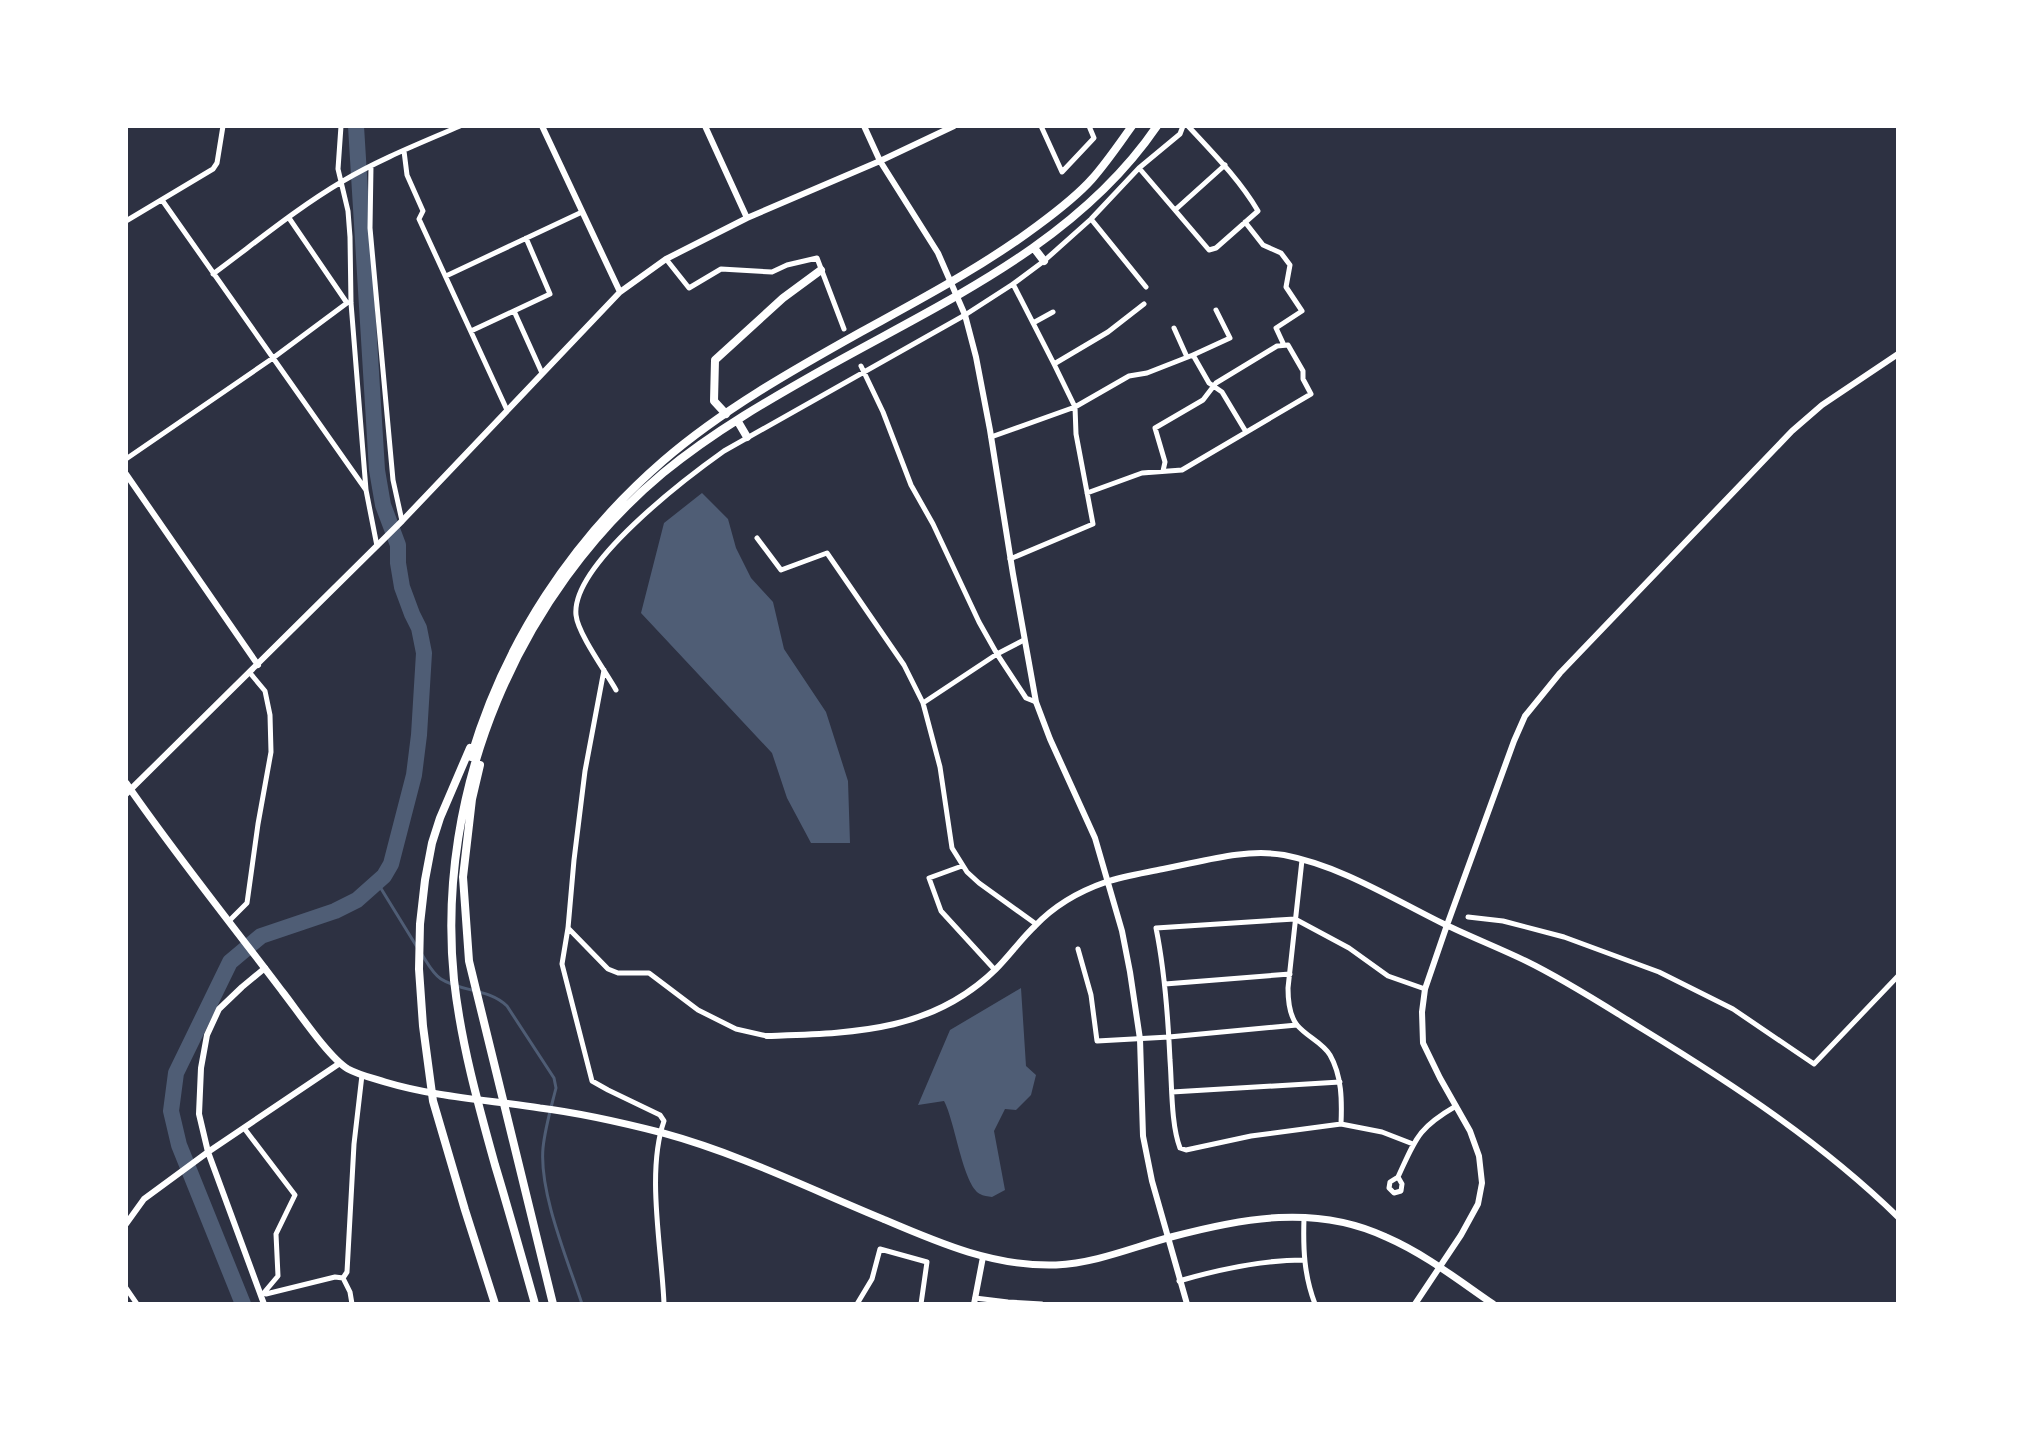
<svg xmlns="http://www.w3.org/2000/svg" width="2024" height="1430" font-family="Barlow,sans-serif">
	<rect width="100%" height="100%" fill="#2d3142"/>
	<path fill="#4f5d75" d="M702,493L728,519L736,548L751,578L773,602L784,649L826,712L848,781L850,843H811L787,798L772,753L641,613L664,523Z
		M1021,988L1026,1066L1036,1075L1031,1095L1016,1110L1005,1109L994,1131L1005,1190L992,1197C988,1196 983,1196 980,1194C963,1185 955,1121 944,1101L918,1105L950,1030Z"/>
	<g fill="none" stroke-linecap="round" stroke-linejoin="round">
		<path stroke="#4f5d75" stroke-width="3" d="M377,882L417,947
			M421,953C427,962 432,973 441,979C461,992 488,988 507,1006L554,1078L556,1088C551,1108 545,1128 543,1148C539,1193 568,1261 582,1304"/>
		<path stroke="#4f5d75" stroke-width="16" d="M243,1304L179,1145L171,1111L176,1073L230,962L261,936L335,911L357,900L384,876L391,864L414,775L419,735L424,653L419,628L412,614L402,587L398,563V545L383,505L377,470L356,126"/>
		<path stroke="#fff" stroke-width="5" d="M341,126L338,169L348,211L350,237L351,303L366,490L377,546
			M1041,126L1062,172L1094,138L1089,126
			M404,151L407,175L423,211L419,219L507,410
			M371,166L370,228L393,480L402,521
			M1139,168L1209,250L1216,248L1258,211C1239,179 1213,153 1188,126
			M162,200L366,490
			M1175,210L1225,165
			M1091,219L1146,287
			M126,221L213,169L217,163L223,126
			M1245,222L1263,245L1281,253L1290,265L1286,287L1302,311L1276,328L1283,343L1282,345
			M666,259L689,288L721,269L772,272L787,265L817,258L844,329
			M213,274C255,243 297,208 343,181C380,159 421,143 460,126
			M446,276L582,212
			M514,311L542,373
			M1033,323L1053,312
			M1174,328L1187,357
			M471,331L550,294L526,238
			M1193,355L1209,383L1222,392L1246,432
			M1054,364L1108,332L1144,304
			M861,366L883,412L911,485L933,524L979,622L997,654L1026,698L1036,702
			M991,437L1075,407L1129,376L1147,373L1193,355L1230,338L1216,310
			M126,459L273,358L347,303L289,218
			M1087,493L1142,473L1182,470L1311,394L1303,379V371L1288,345L1277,346L1216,383L1203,400L1155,428L1165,462L1163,471
			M757,538L781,570L827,553L904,665L923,703L940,767L952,848L967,872L979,883L1036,924
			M1010,559L1093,524L1076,434L1075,407L1054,364L1013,284
			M604,670L585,771L574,860L568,928L562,964L592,1081L608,1090L660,1115L664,1121C646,1172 662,1250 664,1304
			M616,690C606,672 578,634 576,615C571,565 686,478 724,451L965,315L1013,284L1044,261L1091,219L1139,168L1180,134L1183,126
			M923,703L997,654L1024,640
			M1302,860L1288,988C1288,1000 1289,1015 1297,1025C1307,1037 1322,1042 1330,1055C1342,1076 1342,1101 1341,1124
			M962,866L929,878L941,911L995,970
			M1468,917L1503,921L1564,937L1659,972L1733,1009L1814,1064L1898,976
			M229,921L247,903L258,824L271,752L270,715L265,691L250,673
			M568,928L608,969L618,973H649L698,1010L736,1029L767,1036
			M1078,949L1091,995L1097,1041L1169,1037L1297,1025
			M1165,984L1290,974
			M1172,1092L1340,1082
			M244,1128L295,1195L276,1234L278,1276L262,1295
			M1413,1144L1382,1132L1341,1124L1251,1136L1186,1150L1180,1148C1171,1125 1172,1085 1170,1060C1168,1016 1165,972 1156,928L1295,919L1349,948L1388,976L1425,989
			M1398,1177L1390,1182L1389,1188L1394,1193L1401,1191L1402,1184L1398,1177C1416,1138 1418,1128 1456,1106
			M1304,1218C1303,1249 1304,1275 1315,1304
			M343,1278L347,1272L354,1144L362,1075
			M343,1278L350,1292L352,1304
			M1179,1281C1220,1269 1261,1260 1303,1260
			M126,1288L137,1304
			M266,1294L335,1277L343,1278
			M975,1298L1008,1302L1042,1304
			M857,1304L872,1279L880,1249L927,1262L921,1304"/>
		<path stroke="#fff" stroke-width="6" d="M542,126L620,292
			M705,126L747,218
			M864,126L880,161L938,253L965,315L976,357L990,430L1013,574L1036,702L1050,739L1095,838L1122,931L1130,972L1140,1039L1143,1136L1152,1181L1187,1304
			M126,474L258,665
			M126,794L402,521L620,292L666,259L747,218L880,161L954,126
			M767,1036C851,1033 931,1033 996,969C1010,955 1021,939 1035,926C1054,906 1080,891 1106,882C1124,876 1144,873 1163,869C1201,862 1244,848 1284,855C1341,866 1393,899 1444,924C1471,937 1499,948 1526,961C1567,981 1605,1006 1644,1030C1734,1085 1822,1143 1898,1217
			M126,1224L144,1199L208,1152L340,1063
			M264,1304L208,1152L199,1114L201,1068L207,1035L219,1009L242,987L265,968
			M974,1304L983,1257
			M1415,1304L1461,1235L1478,1204L1482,1183L1479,1156L1470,1131L1440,1078L1423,1043L1422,1012L1425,989L1447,925L1514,741L1525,716L1560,673L1792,431L1822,405L1898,354"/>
		<path stroke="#fff" stroke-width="7" d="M126,783C175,854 230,922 282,991C297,1010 329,1058 348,1069C359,1075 372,1078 385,1082C435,1097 488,1100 540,1108C580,1113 624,1123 663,1133C740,1154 810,1189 883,1219C939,1243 994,1267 1056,1265C1097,1263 1133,1247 1171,1237C1242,1218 1316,1204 1386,1237C1425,1254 1458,1280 1493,1304"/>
		<path stroke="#fff" stroke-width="8" d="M1034,248L1044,261
			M726,414L714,401L715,360L783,298L821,270
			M737,420L747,437
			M470,748L440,818L432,843L425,880L420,924L419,969L423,1026L433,1101L465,1210L495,1304
			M471,757C505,642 572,540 663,461C722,410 793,370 861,332C921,299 982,267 1037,226C1056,212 1076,197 1092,179C1107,162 1119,144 1132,126
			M480,765L472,799L463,877L469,961L553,1304
			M535,1304C522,1258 509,1211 495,1165C478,1104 461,1043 454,980C435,791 518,594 663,473C714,431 772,398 829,366C947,300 1078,242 1157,126"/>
	</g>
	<rect width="2024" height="1430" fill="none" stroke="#ffffff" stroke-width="256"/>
</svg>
